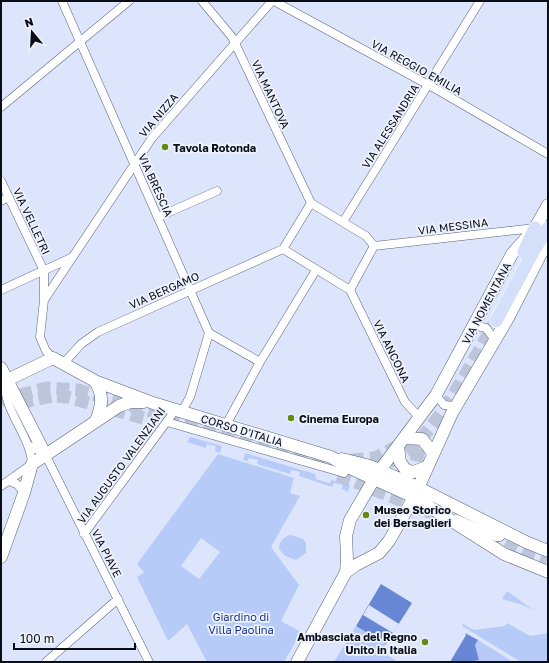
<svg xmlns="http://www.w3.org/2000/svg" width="549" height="663" font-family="'Golos Text',sans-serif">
	<rect width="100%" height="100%" fill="#dce5fb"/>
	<path fill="#b7cbf9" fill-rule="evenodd" d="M191,437L222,446L220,453L215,451L216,446L207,444L206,448L187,442L189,438Z
		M245,453L315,474L316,479L329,483L332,480L350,485L348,492L342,489L343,485L334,483L332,487L299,476L300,472L291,470L290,474L257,464L258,460L249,458L248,461L243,460Z
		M218,454L294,478L290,493L300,496L271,547L299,585L281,621L301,632L284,662H207L187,624L168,641L137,577L144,572L137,564ZM201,538L220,552L199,579L181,566Z
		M291,535L303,539L306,543V553L296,560L285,556L279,549C279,541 284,536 291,535Z
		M507,591L533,610L520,604L502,599Z
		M507,623L530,636L548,633V662H521L462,626L463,624L474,630L505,626Z
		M356,626L386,644L384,648L386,654L398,662H334Z
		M478,640L513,662H470L479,660L475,645Z"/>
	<path fill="#6786d4" d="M381,584L412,603L386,644L356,626Z
		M465,633L478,640L475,645L479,660L470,662H450L466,635Z"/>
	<path fill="#dce5fb" d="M369,605L399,624L393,633L363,615Z"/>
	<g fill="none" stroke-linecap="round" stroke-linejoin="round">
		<path stroke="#bcc5d9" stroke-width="13" stroke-dasharray="13 6" stroke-linecap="butt" d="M1,400L47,388L78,390L323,461L350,472
			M20,403L52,396L67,397L151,420
			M351,460L375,458L400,445
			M390,462C436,440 470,364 496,321
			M338,475L435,514
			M419,480L416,462L421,439
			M490,531L524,549L548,558"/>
		<defs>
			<path id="street" d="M62,1L209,333
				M202,1L232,37L311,203
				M274,1L436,89L548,154
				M1,107L129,1
				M1,181L44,271V300L40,337L46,351L53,358
				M1,201L9,197
				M311,203L283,249L350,290L405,402L420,418
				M311,203L366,236L374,246L350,290
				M158,217L217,191
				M343,222L480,1
				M374,246L535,228
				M1,290L71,258
				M44,300L152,138L272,1
				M473,325L486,328L495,340
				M209,333L260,362
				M63,364L81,344L98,332L283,249
				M436,395L444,405L455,406
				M182,411L190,397L209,333
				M167,422L344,473
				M226,425L260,362L316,270
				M28,445L45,454L149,662
				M8,481L17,484L24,493
				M1,486L32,464C31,435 0,407 6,380
				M457,519L496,537H500L506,532
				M84,534L176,409
				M46,662L118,599"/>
			<path id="secondary" d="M1,368L45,454
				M95,381C104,396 102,405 96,421
				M1,383L53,358L95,381L153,403L331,457L350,468L414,497L504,554L548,572
				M405,438L422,439L433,453
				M398,447L400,462L406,470L413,472L427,467
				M342,459L370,466L409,483L526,542L548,551
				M1,557L24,493L32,464L119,406L130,402H144
				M346,572L347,559L346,536L350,520L377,474L436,395L512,254L535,228L548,205
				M297,662L346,572L356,565L379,553L389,541L414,497L452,413L508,318L548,240"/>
			<path id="primary" d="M524,252L535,228
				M496,321L534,250L548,228"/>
		</defs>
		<use href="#street" stroke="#58637a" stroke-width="9"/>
		<use href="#secondary" stroke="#58637a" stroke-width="13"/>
		<use href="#primary" stroke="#fff" stroke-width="14"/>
		<use href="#street" stroke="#fff" stroke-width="8"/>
		<use href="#secondary" stroke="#fff" stroke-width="12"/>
		<use href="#primary" stroke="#d4e0fa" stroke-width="13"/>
	</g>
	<g fill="#638912" stroke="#eef3fe" stroke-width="1.5">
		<circle cx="165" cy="147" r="4"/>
		<circle cx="291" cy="418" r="4"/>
		<circle cx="366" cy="515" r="4"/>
		<circle cx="425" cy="642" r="4"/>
	</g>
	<g text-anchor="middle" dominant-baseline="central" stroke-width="3.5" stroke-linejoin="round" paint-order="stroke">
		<g font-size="11" fill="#090d16" stroke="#eef3fe">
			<text transform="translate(417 67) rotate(29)">VIA REGGIO EMILIA</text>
			<text transform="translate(271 94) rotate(65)">VIA MANTOVA</text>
			<text transform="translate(158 115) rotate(-50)">VIA NIZZA</text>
			<text transform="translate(390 126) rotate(-58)">VIA ALESSANDRIA</text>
			<text transform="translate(156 185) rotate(66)">VIA BRESCIA</text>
			<text transform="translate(32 221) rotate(65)">VIA VELLETRI</text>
			<text transform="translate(453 226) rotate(-7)">VIA MESSINA</text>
			<text transform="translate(164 290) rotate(-24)">VIA BERGAMO</text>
			<text transform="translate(486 303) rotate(-62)">VIA NOMENTANA</text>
			<text transform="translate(392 351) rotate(64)">VIA ANCONA</text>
			<text transform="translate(242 430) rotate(17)">CORSO D'ITALIA</text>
			<text transform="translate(121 465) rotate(-54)">VIA AUGUSTO VALENZIANI</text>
			<text transform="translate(107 553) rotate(63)">VIA PIAVE</text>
		</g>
		<g font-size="11" font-weight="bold" fill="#090d16" stroke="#eef3fe" text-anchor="start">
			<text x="173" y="147">Tavola Rotonda</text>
			<text x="299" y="418">Cinema Europa</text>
			<text x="374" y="509">Museo Storico<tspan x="374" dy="13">dei Bersaglieri</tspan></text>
			<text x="417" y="636" text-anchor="end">Ambasciata del Regno<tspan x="417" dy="13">Unito in Italia</tspan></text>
		</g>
		<g font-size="11" fill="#1a338e" stroke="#eef3fe">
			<text x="241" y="616">Giardino di<tspan x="241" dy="13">Villa Paolina</tspan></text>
		</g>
	</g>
	<rect width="549" height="663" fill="none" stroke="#090d16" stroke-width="4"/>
	<g transform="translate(32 32) rotate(342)" stroke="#eef3fe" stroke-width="3" paint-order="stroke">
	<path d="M0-3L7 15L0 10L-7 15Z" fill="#090d16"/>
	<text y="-6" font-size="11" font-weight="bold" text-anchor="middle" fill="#090d16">N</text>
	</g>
	<path d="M14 643v6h121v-6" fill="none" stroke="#090d16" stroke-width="2"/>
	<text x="20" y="643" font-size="12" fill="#090d16" stroke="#eef3fe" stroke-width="3" paint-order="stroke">100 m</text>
</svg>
